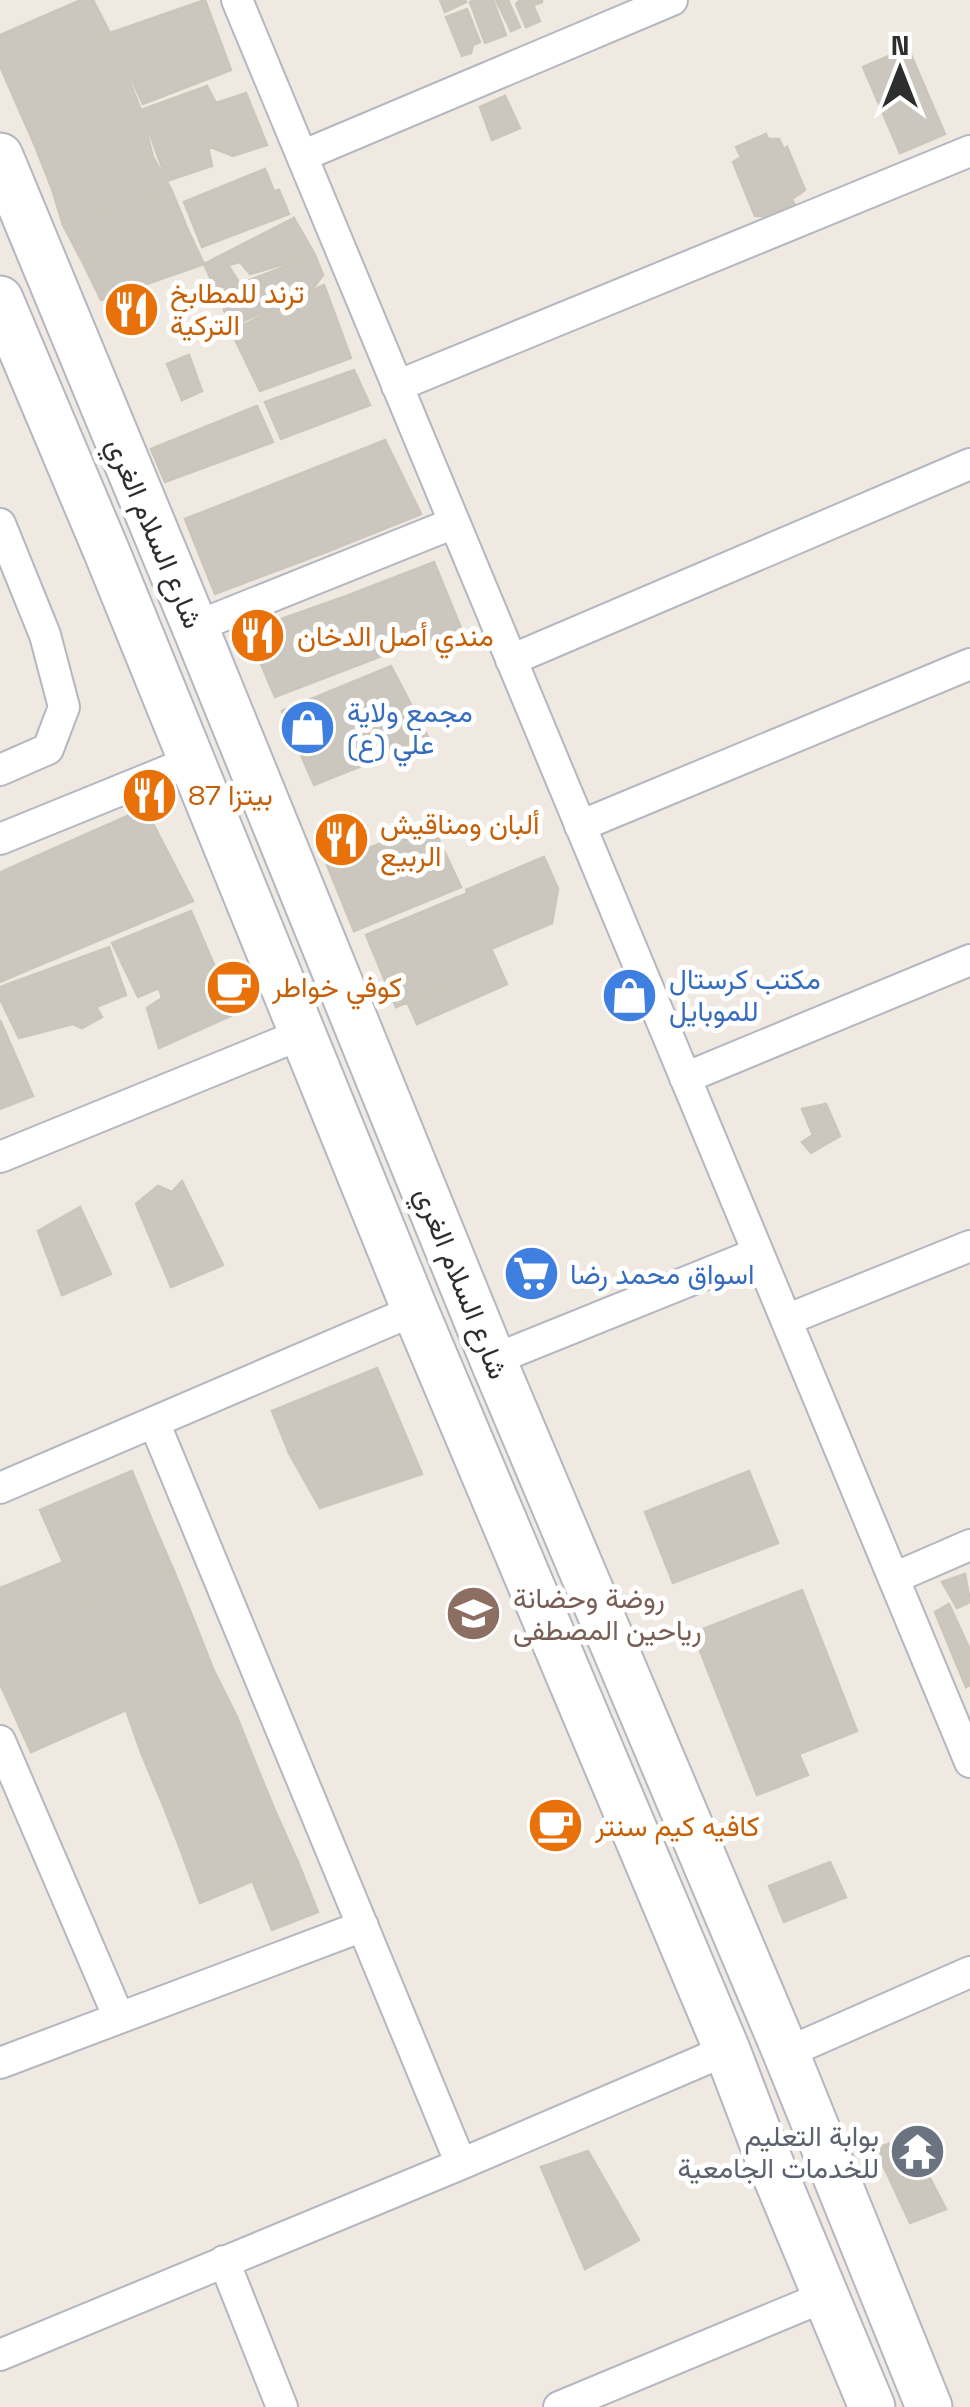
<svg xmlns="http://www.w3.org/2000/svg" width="970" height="2407" font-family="'Space Grotesk',Vazirmatn,sans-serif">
	<rect width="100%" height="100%" fill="#efe9e1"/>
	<path fill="#cbc7bf" stroke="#cbc5ba" stroke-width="2.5" d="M81,0H93L110,33L3,73L0,66V35Z
		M205,0L231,70L143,104L110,33Z
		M440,0H465L466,2L445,12Z
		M476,0H493L506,35L485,43L470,2Z
		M496,0H508L520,27L511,31Z
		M520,0H542V2L533,5L540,21L526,27L516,4Z
		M467,9L480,42L473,45L471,53L462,56L446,17Z
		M110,33L141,110L35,146L3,73Z
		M908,48L945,134L900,153L863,67Z
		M207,86L216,103L246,93L267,145L233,156L208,146L212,166L167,181L141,110Z
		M505,96L520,128L492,140L480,107Z
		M141,110L153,157L52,189L35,146Z
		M766,134L768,139H779L784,149L787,147L805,190L792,199L797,210L767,220L763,216H755L733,162L741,157L736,147Z
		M153,157L171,189L63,225L52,189Z
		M265,169L274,191L279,190L289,214L202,247L184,202Z
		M171,189L188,230L83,263L63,225Z
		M294,218L315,255L250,274L240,262L228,265L240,284L215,288L204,264Z
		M188,230L204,264L101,300L83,263Z
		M315,255L323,275L311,291L230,327L218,292Z
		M324,285L351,358L260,391L231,331Z
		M189,355L202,391L182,400L167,364Z
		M354,370L370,405L281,439L265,402Z
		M257,406L273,442L165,482L151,449Z
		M385,440L421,514L321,554L292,477Z
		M292,477L321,554L215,594L185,519Z
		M434,562L461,628L379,657L349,595Z
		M349,595L379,657L275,697L247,631Z
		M391,666L429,739L314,785L282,711Z
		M145,808L193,901L49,961L10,868Z
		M431,823L461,887L354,931L327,865Z
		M544,857L558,889L552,923L491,949L466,890Z
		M10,868L49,961L0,982V873Z
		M465,894L480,924L453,935L471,976L396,1007L366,935Z
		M191,911L235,1014L159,1048L147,1008L162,998L159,988L138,997L112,943Z
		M480,924L507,984L417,1024L408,1004L471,976L453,935Z
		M109,947L126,995L96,1007L102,1017L82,1028L73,1024L19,1038L0,999V987Z
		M0,1020L33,1096L0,1109Z
		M826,1104L840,1136L811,1153L802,1142L813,1135L802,1109Z
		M182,1181L223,1265L171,1287L136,1204L158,1186L172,1192Z
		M80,1207L111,1274L62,1295L38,1231Z
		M377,1368L395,1410L289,1453L272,1411Z
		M395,1410L422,1474L320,1508L289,1453Z
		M132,1471L154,1525L63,1562L40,1510Z
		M749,1471L778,1543L673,1583L645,1512Z
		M154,1525L174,1571L83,1608L63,1562Z
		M63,1562L83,1608L0,1644V1588Z
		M174,1571L193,1618L102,1657L83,1608Z
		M965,1574L970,1602L957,1608L942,1582Z
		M802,1590L857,1731L799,1754L808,1775L757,1795L693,1633Z
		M949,1604L970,1650V1685L966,1687L935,1612Z
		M83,1608L102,1657L7,1699L0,1684V1644Z
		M193,1618L214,1671L126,1710L102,1657Z
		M102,1657L126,1710L31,1752L7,1699Z
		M214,1671L237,1717L142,1755L126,1710Z
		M237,1717L257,1767L163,1805L142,1755Z
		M257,1767L276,1813L181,1851L163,1805Z
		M276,1813L298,1862L200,1903L181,1851Z
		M298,1862L318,1912L272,1930L252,1880Z
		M830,1862L846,1897L784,1922L769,1886Z
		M909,2138L946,2209L910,2223L875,2148Z
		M588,2151L639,2240L585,2269L541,2167Z"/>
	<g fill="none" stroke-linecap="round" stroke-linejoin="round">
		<defs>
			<path id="minor" d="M237,0L970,1762
				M302,156L672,0
				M397,386L970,151
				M0,524L45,635L64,707L48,749L0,770
				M195,627L454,523
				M511,660L970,464
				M580,826L970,664
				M0,839L192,761
				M685,1078L970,960
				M0,1157L302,1034
				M786,1320L970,1246
				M493,1360L758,1253
				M154,1422L461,2164
				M0,1488L415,1310
				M894,1578L970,1545
				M0,1741L119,2018
				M786,2053L970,1972
				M0,2063L363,1926
				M224,2261L282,2407
				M0,2355L461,2164L727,2050
				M559,2407L826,2296"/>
			<path id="secondary" d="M0,156L195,627L493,1360L786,2053L929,2407
				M0,299L106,550L415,1310L727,2050L767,2155L872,2407"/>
		</defs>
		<use href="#minor" stroke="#b4b7c1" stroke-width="34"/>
		<use href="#secondary" stroke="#b4b7c1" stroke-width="49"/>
		<use href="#minor" stroke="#fff" stroke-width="30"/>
		<use href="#secondary" stroke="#fff" stroke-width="45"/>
	</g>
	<defs>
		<symbol id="restaurant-disc" viewBox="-11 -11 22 22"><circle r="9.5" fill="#e8710a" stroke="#fff"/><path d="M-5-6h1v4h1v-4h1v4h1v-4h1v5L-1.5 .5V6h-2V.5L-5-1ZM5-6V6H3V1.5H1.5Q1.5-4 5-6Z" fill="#fff"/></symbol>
		<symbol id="shop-disc" viewBox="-11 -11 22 22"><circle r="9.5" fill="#3f7fe0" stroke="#fff"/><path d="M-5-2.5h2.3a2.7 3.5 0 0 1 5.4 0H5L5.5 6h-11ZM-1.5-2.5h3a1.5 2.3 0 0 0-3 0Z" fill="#fff"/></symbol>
		<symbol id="cafe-disc" viewBox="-11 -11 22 22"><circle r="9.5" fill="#e8710a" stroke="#fff"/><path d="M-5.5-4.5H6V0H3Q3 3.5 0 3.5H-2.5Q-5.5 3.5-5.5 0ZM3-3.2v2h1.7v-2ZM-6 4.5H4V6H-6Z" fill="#fff"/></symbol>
		<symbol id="supermarket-disc" viewBox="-11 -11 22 22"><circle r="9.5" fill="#3f7fe0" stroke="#fff"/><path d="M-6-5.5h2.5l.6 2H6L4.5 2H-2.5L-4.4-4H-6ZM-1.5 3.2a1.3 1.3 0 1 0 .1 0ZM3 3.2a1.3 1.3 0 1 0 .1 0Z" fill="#fff"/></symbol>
		<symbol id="school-disc" viewBox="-11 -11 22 22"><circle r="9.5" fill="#8d6e63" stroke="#fff"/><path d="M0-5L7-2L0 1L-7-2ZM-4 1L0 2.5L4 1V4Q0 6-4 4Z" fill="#fff"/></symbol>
		<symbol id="temple-disc" viewBox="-11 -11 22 22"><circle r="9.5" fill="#6b7280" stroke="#fff"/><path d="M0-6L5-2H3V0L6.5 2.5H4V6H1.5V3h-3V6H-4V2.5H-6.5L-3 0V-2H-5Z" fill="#fff"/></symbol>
	</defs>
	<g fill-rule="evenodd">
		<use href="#restaurant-disc" x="100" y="278" width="63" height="63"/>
		<use href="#restaurant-disc" x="226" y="604" width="63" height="63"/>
		<use href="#shop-disc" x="276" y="696" width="63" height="63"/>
		<use href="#restaurant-disc" x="118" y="764" width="63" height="63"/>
		<use href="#restaurant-disc" x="310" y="808" width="63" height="63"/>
		<use href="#cafe-disc" x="202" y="956" width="63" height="63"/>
		<use href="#shop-disc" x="598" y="964" width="63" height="63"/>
		<use href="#supermarket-disc" x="500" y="1242" width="63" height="63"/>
		<use href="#school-disc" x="442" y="1582" width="63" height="63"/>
		<use href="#cafe-disc" x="524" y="1794" width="63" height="63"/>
		<use href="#temple-disc" x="886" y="2120" width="63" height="63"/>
	</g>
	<g text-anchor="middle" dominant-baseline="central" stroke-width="10" stroke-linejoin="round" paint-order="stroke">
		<g font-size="28" fill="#c56008" stroke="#fff" text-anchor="start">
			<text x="170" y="293">ترند للمطابخ<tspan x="170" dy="32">التركية</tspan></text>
			<text x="297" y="636">مندي أصل الدخان</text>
			<text x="188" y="795">بيتزا 87</text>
			<text x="380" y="824">ألبان ومناقيش<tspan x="380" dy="32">الربيع</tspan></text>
			<text x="272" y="987">كوفي خواطر</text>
			<text x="595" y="1826">كافيه كيم سنتر</text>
		</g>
		<g font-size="28" fill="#2e2e2e" stroke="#fff">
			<text transform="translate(155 533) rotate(67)">شارع السلام الغري</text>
			<text transform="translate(462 1283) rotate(68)">شارع السلام الغري</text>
		</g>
		<g font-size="28" fill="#366cbe" stroke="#fff" text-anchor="start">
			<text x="347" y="712">مجمع ولاية<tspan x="347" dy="32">علي (ع)</tspan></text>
			<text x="669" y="979">مكتب كرستال<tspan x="669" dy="32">للموبايل</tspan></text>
			<text x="570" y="1274">اسواق محمد رضا</text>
		</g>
		<g font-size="28" fill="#785e54" stroke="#fff" text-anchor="start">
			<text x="513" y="1598">روضة وحضانة<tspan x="513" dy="32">رياحين المصطفى</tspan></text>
		</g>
		<g font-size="28" fill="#5b616d" stroke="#fff" text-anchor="end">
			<text x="879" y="2136">بوابة التعليم<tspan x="879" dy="32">للخدمات الجامعية</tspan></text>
		</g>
	</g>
	<g transform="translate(900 70)" stroke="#ffffff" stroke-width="8" paint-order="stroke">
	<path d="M0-8L18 38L0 25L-18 38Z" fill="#2e2e2e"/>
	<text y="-15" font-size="28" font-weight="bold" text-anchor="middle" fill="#2e2e2e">N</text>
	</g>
</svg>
